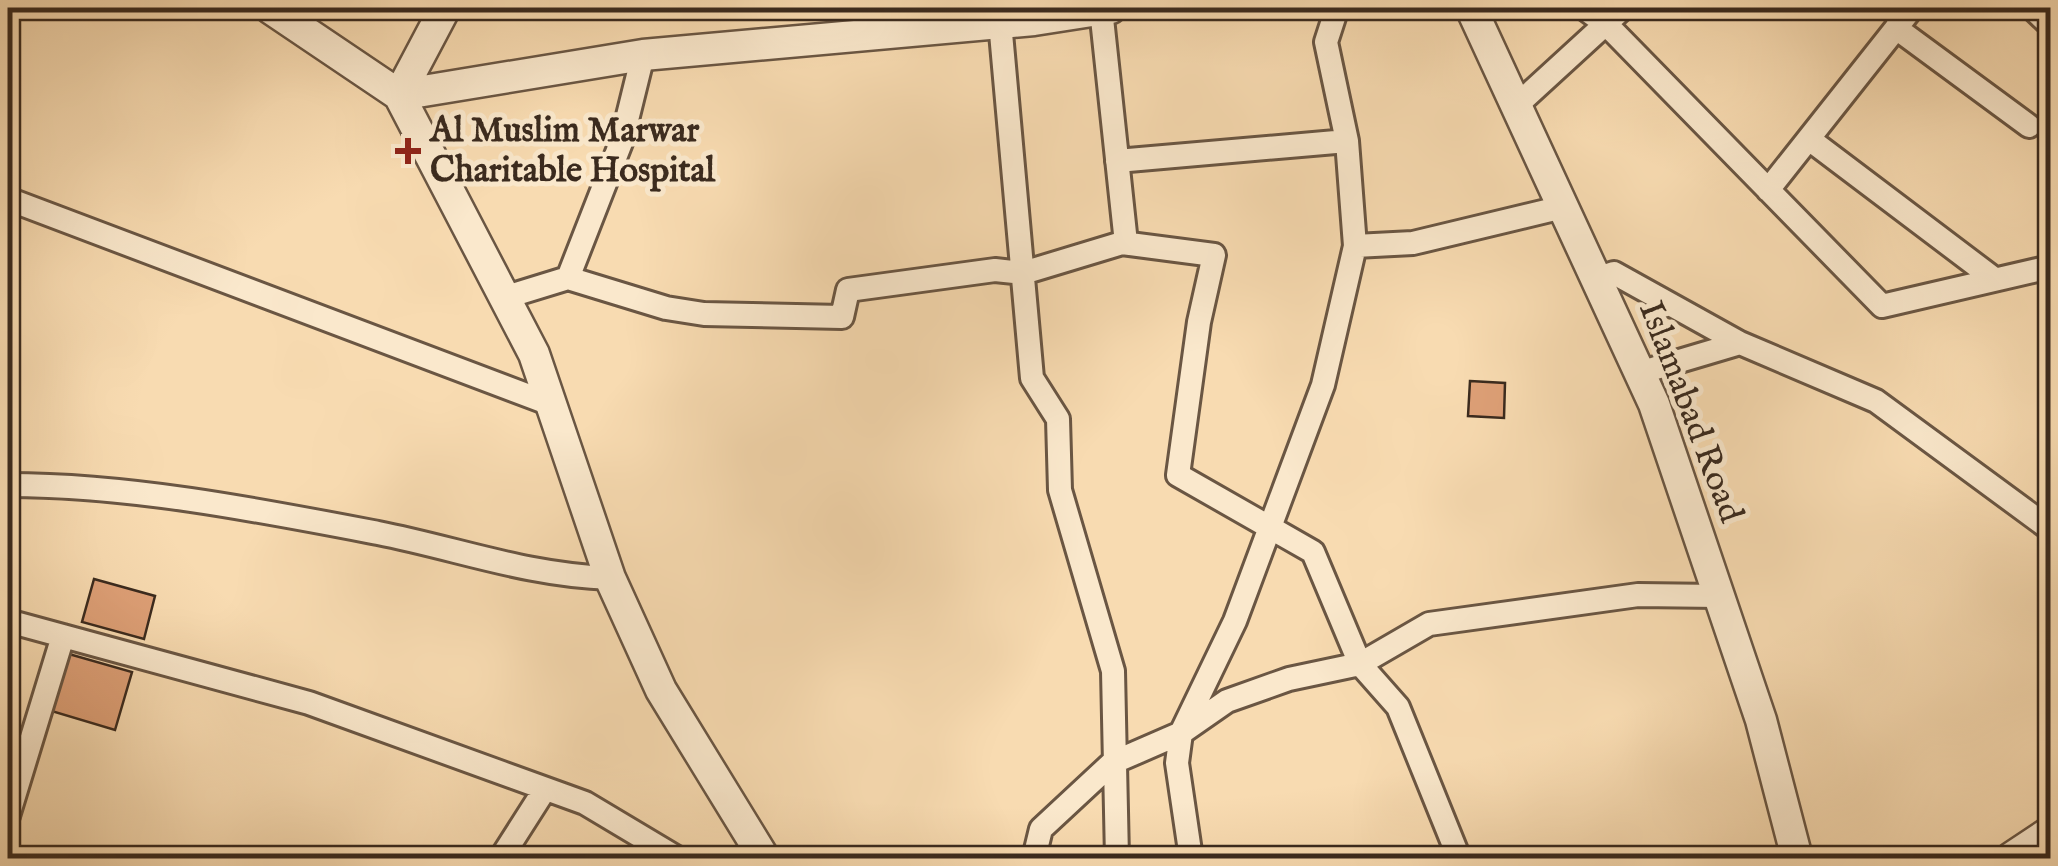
<svg xmlns="http://www.w3.org/2000/svg" width="2058" height="866" font-family="'IM FELL English',serif">
	<rect width="100%" height="100%" fill="#f8dbb1"/>
	<filter id="stains"><feTurbulence type="fractalNoise" baseFrequency=".002" numOctaves="4"/><feColorMatrix values="0 0 0 0 .2 0 0 0 0 .09 0 0 0 0 .02 0 0 0 .5 -.17"/></filter>
	<radialGradient id="worn" r=".72"><stop offset=".6" stop-color="#630" stop-opacity="0"/><stop offset="1" stop-color="#630" stop-opacity=".3"/></radialGradient>
	<path fill="#dea077" stroke="#3a2a1e" stroke-width="2.5" d="M1470,381L1505,383L1504,418L1468,416Z
		M94,579L155,596L144,639L82,622Z
		M55,650L132,672L115,730L38,707Z"/>
	<g fill="none" stroke-linecap="round" stroke-linejoin="round">
		<defs>
			<path id="minor" d="M1584,8L1606,24L1882,306L2050,267
				M2032,8L2050,25
				M1101,9L1126,243
				M1000,22L1032,378L1058,419L1060,490L1113,671L1117,858
				M1896,28L2029,126
				M1516,106L1623,8
				M1809,139L1993,278
				M1117,161L1347,141
				M1768,190L1912,8
				M8,199L553,405
				M1355,246L1413,243L1563,207
				M568,278L622,140L643,55
				M1596,279L1614,273L1740,343
				M503,298L568,278L666,308L704,314L842,317L848,290L995,270L1023,273L1122,243L1214,255L1199,322L1178,475L1313,552L1360,664L1398,707L1459,858
				M1639,373L1740,343L1876,401L2050,529
				M8,485C130,485 258,510 378,533C459,549 526,575 610,578
				M8,621L309,703L585,803L677,858
				M8,816L63,636
				M501,858L545,789
				M1034,858L1041,829L1112,763L1181,733L1227,701L1289,679L1360,664L1429,624L1638,595L1719,596
				M1191,858L1177,763L1181,733L1235,621L1323,385L1355,246L1347,141L1326,42L1337,8"/>
			<path id="tertiary" d="M270,8L399,95L534,354L610,578L661,690L764,858
				M1471,8L1654,404L1761,720L1797,858
				M399,95L643,55L1034,20L1111,8
				M399,95L445,8
				M2011,858L2050,832"/>
		</defs>
		<use href="#minor" stroke="#6a5643" stroke-width="28"/>
		<use href="#tertiary" stroke="#6a5643" stroke-width="35"/>
		<use href="#minor" stroke="#fae8cc" stroke-width="22"/>
		<use href="#tertiary" stroke="#fae8cc" stroke-width="30"/>
	</g>
	<path fill="#8f2418" stroke="#fae8cc" stroke-width="4" d="M403 136h10v10h10v10h-10v10h-10v-10h-10v-10h10z"/>
	<g text-anchor="middle" dominant-baseline="central" stroke-width="10" stroke-linejoin="round" paint-order="stroke">
		<g font-size="35" font-weight="bold" fill="#3a2a1e" stroke="#fae8cc" text-anchor="start">
			<text x="430" y="131">Al Muslim Marwar<tspan x="430" dy="40">Charitable Hospital</tspan></text>
		</g>
		<g font-size="35" fill="#3a2a1e" stroke="#fae8cc">
			<text transform="translate(1690 412) rotate(69)">Islamabad Road</text>
		</g>
	</g>
	<rect width="2058" height="866" fill="none" stroke="#f8dbb1" stroke-width="40"/>
	<rect x="10" y="10" width="2038" height="846" fill="none" stroke="#3a2a1e" stroke-width="5"/>
	<rect x="20" y="20" width="2018" height="826" fill="none" stroke="#3a2a1e" stroke-width="2.5"/>
	<rect width="100%" height="100%" filter="url(#stains)"/>
	<rect width="100%" height="100%" fill="url(#worn)"/>
</svg>
